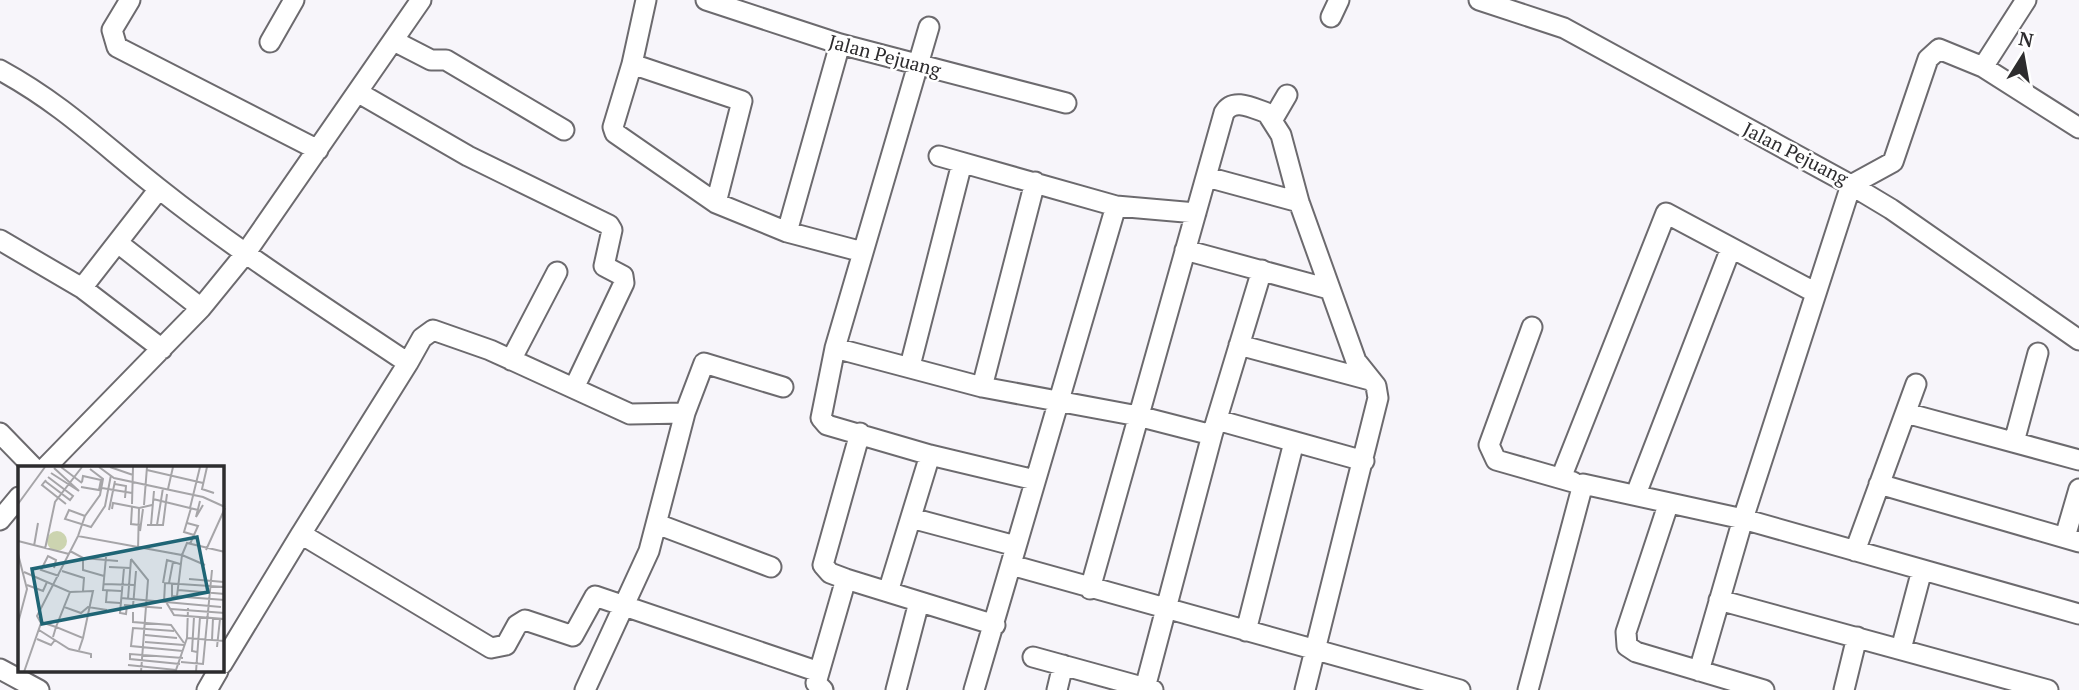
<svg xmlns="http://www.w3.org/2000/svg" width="2079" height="690" font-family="'PT Serif',serif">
	<rect width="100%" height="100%" fill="#f7f5fa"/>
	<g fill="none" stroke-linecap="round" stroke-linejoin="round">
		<defs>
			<path id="minor" d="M130,0L112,30L117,47L318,150
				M646,0L632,64L613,127L615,133L716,203L787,232L863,252
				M706,0L840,44L1066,103
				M1479,0L1564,28L1851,185L1893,162L1928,59L1939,49L1983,67L2079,128
				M1331,17L1339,0
				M929,27L835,348L821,418L827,425L930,455L1035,480
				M394,41L431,60H446L564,130
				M270,42L294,0
				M632,64L742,101L716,203
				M1983,67L2026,0
				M0,70C64,105 102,144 158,188C237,251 323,306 408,363L301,534L491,648L506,645L517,625L525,620L573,636L595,596L819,672
				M359,93L468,156L609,225L612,230L604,266L623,276L624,283L574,388
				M1273,119L1287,95
				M939,156L1116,206L1196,213
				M1207,177L1299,202
				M787,232L840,44
				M0,240L82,288L159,189
				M118,243L201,308
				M1185,250L1329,289
				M82,288L162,349
				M1532,327L1489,445L1496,460L1573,482
				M1239,345L1370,380
				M835,348L982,387L1138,416L1212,435
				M511,360L557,272
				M408,363L422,338L433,330L490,350L630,414L685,413L649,551L585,690
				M910,366L962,163
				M982,387L1035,182
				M685,413L704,363L783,387
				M1906,413L2079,460
				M1217,420L1364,461
				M0,433L34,468
				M860,433L823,565L830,573L846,579L995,625
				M2014,442L2038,353
				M45,468L201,308L245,254L421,0
				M1561,478L1666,213L1816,293
				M1879,484L2079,542
				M1636,494L1731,248
				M1668,505L1626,632L1627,646L1636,652L1764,690
				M911,518L1016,546
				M0,520L19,497
				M657,524L771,567
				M2065,537L2079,489
				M1855,551L1916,384
				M1011,565L1460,690
				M1090,589L1224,113C1233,97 1253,108 1267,113L1281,135L1299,202L1356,361L1376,386L1378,398L1305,690
				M888,592L930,455
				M1719,600L2048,690
				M1246,631L1294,442
				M1901,649L1922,570
				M1033,657L1153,690
				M222,664L301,534
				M0,669L39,690
				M1699,671L1743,519L1851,185L1891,209L2079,340
				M1145,688L1212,435L1262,270
				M207,690L218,671
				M823,690L816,683L846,579
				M896,690L919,602
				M974,690L1116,206
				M1057,690L1063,665
				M1528,690L1583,484L1743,519L2079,614
				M1844,690L1857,637"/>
		</defs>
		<use href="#minor" stroke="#6c6a6e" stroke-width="23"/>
		<use href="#minor" stroke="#fff" stroke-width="19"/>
	</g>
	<g text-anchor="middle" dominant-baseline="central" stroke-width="5" stroke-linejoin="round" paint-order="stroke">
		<g font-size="19" fill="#2d2c2e" stroke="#fff">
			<text transform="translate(885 55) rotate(15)">Jalan Pejuang</text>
			<text transform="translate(1796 153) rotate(27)">Jalan Pejuang</text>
		</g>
	</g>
	<g transform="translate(18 466)">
		<rect width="206" height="206" fill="#f7f5fa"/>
		<path d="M29 75a10 10 0 1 1 20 0a10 10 0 1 1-20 0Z" fill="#ccd4b0"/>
		<path fill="none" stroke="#a6a5a8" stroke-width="2" d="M43,1L64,17M81,1L96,12L185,31L207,41M92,1L115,9M189,1L184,23L196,27M129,4L185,17M33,7L61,25L36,2M28,14L24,19L48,38M27,15L52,34L55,30L30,11M97,18L108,20L107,32M63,21L81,24L83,14L65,10L64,16M84,22L114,27M150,23L155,1M135,33L180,44M182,35L178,51L185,39M0,38L27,1M114,38L115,1M126,39L129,1M114,41L113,58L122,59M172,42L182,1M173,42L166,66L176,69M94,43L95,37L121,42M91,44L97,15M67,50L51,44L47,53L73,61L87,40L93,9M169,57L180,60L172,78M129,59H145L149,28M133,59L136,25M139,59L145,22M122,65L125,43M60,70L67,50L82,29L85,13L72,3M0,75L51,88M16,80L20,57M27,83L37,36L64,1M120,84L121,42L134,39M188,84L207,42M52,85L65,92L100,95M0,88L9,123L0,157M88,91L85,124L103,125M65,92V104L86,110M113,93L130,114L123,206M91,101L112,102M36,102L38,94L30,90L23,104L41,110M106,102L102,147L108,148L109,139M44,105L66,112L65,125M6,106L52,126L46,141L63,147L70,141L89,144M171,113L206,116M145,117L149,94L162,98M151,117L155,96M154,117V130L207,134M86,118L117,119M9,119L25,125L29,116M89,124L88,136L102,137M160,124L207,128M52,126L75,125L65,172M159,130L164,89L187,99M103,132L203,141M110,133L113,93M146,136L147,117L207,121M148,136L156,149L207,153M106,139L144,142M115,140L118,105M46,141L38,161L65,172L61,184M153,143L207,147M115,146V156L153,159L166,177M176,151L174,185L179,186M23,156L38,161L35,171M21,164L51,183L73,188V192M156,165L115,162L113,180L165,185M127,169L159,172M169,172L170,142M19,173L33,179L37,174M194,174L195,152M127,176L166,179M199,181L202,153M163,196L185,198L194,104M162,198L112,193V188L165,192M110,199L158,204L169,172L207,175M6,206L23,157L19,150L60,70L164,89L169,77L207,86M178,206L182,151"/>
		<path fill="#1f6575" fill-opacity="0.15" stroke="#1f6575" stroke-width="3.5" d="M179,71L190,126L24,158L14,103Z"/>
		<rect width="206" height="206" fill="none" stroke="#2d2c2e" stroke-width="3.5"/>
	</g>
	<g transform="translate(2023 56) rotate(11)" stroke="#ffffff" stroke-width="5" paint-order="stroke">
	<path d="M0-5L12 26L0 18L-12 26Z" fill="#2d2c2e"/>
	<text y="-10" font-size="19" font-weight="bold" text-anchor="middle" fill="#2d2c2e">N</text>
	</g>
</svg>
